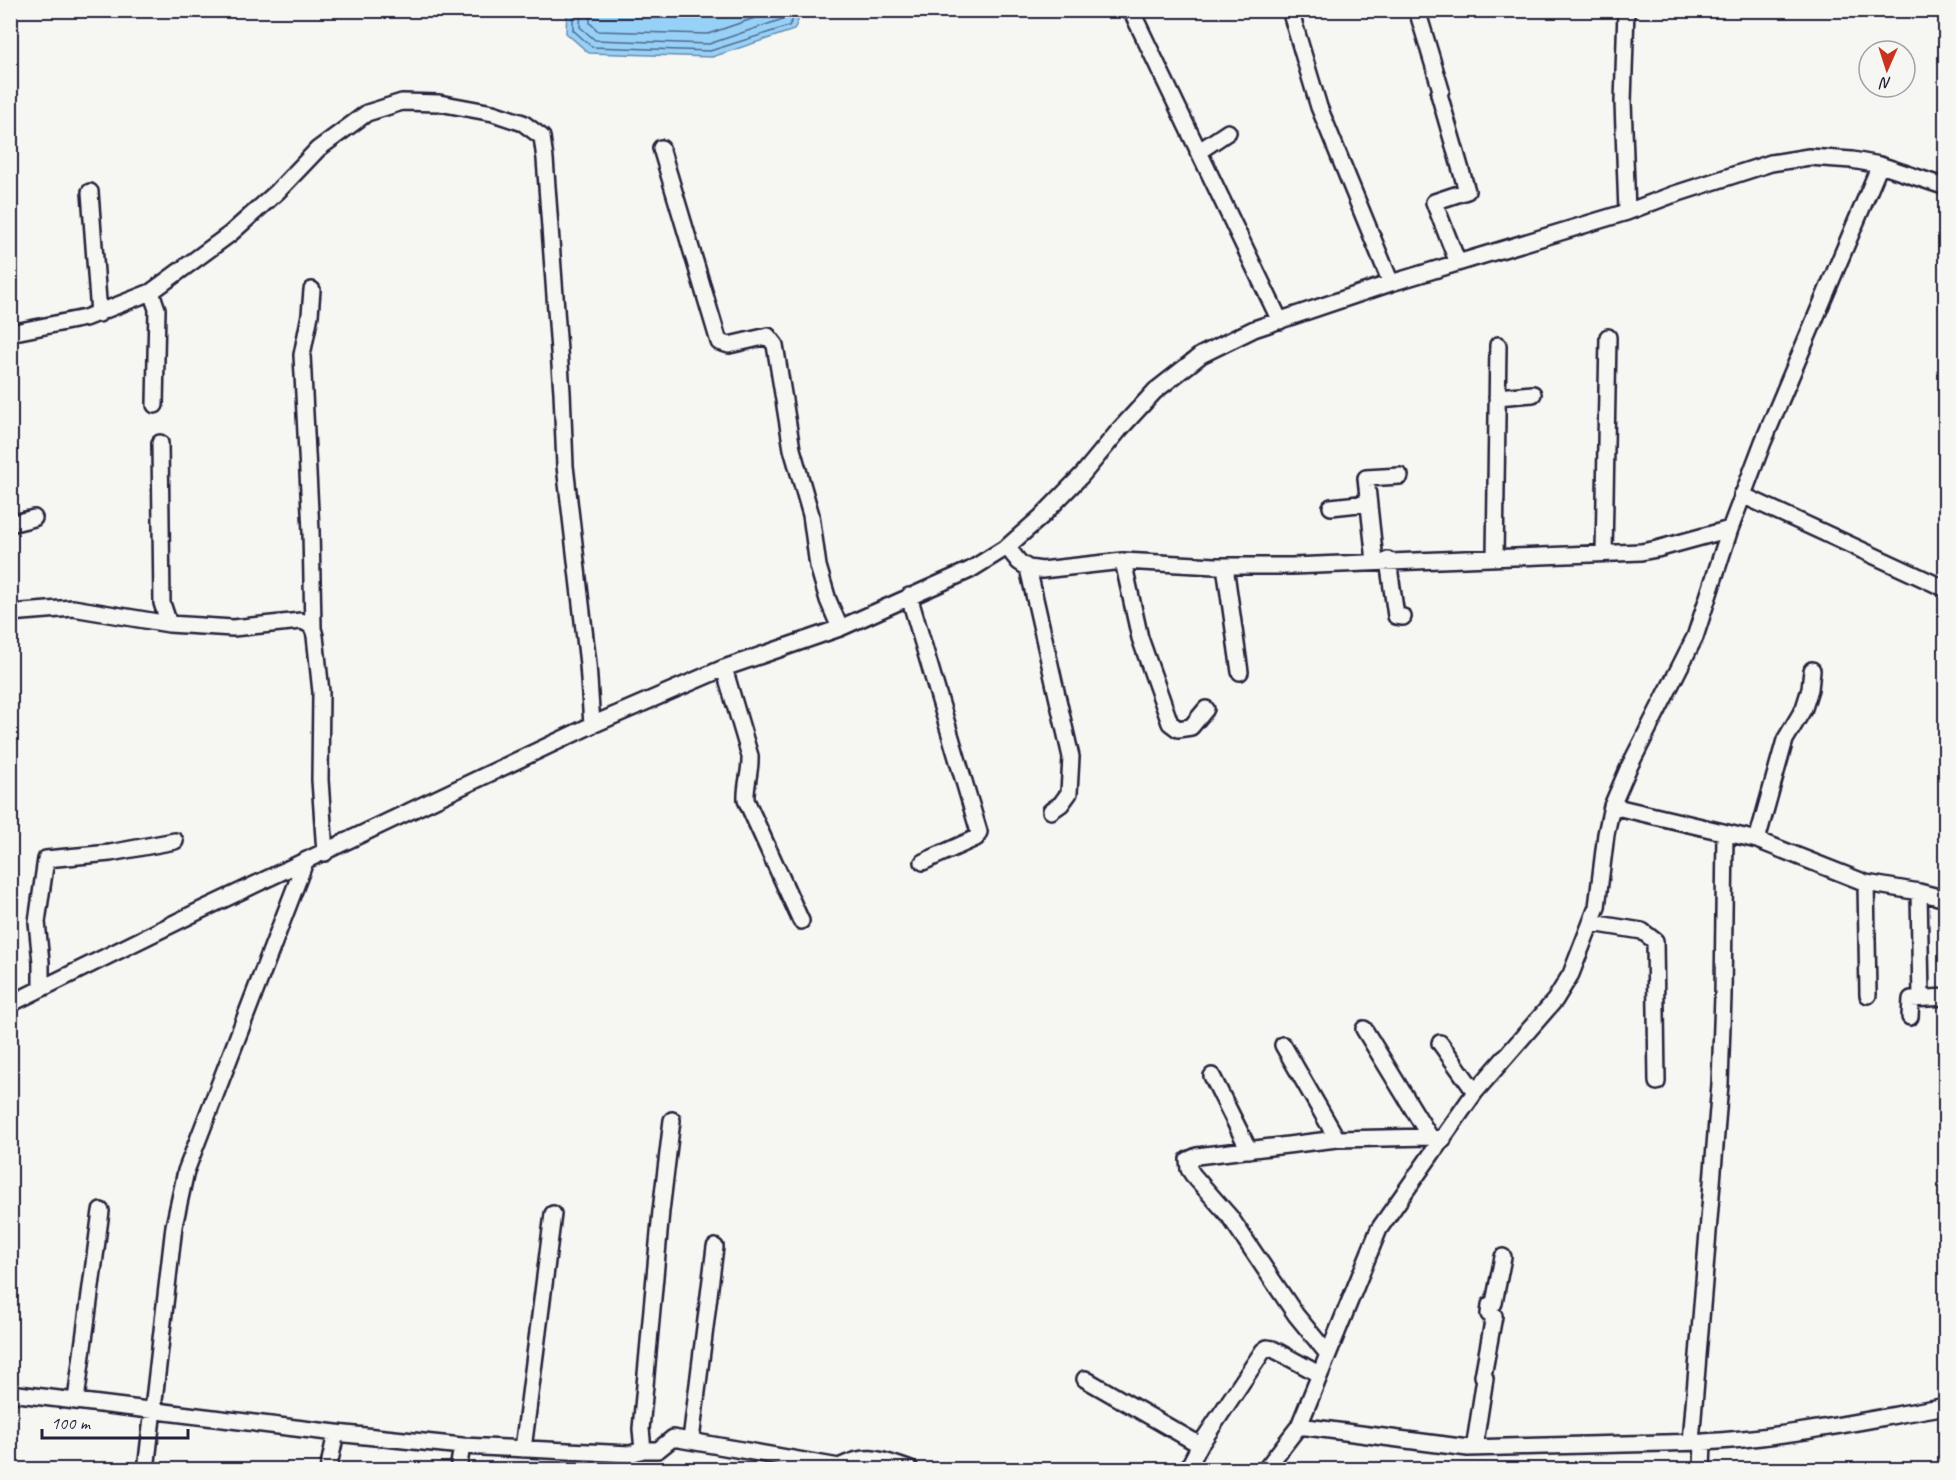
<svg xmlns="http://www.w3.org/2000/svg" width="1956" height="1480" font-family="Caveat,sans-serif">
	<rect width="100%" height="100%" fill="#f6f6f2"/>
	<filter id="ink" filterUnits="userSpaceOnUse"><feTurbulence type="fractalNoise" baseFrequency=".0167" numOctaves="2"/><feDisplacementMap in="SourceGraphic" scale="12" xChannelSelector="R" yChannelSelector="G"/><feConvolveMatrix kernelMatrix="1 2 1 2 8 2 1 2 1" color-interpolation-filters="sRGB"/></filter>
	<g filter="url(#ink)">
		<path fill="#98d1f8" stroke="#698bac" stroke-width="1.5" d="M567,11V10L808,11L800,16L794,30L712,57L589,53L566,33Z"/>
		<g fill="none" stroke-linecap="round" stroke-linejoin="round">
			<path stroke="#516887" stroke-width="1.5" d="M573,10V30L592,47L710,51L789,26L798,10
				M581,10L580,27L595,40L709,44L783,19L788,10
				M590,10V23L598,31L708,34L778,10"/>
			<defs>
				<path id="minor" d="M1131,10L1280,321
					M1290,10L1319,107L1391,283
					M1417,10L1441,90L1439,94L1467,191L1434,202L1458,263
					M1626,10L1623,102L1627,212
					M661,148L719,342L729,345L768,336L775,345L792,449L811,515L818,566L828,600L840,628
					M1198,152L1228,132
					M90,192L99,314
					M312,290L310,315L302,355L311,531L313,628
					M151,292L157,309L155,405
					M10,333L85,318L151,292L230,234L277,192L318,149L367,113L402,102L439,103L493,113L523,123L542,137L545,159L562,392L565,466L588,664L592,725
					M1497,397L1533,394
					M160,443L162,603L169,624
					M1742,495L1946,589
					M1331,507L1368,503
					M10,524L34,518
					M1007,547L1019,562L1028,568L1042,570L1123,561L1215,566H1292L1641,552L1657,549L1730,529
					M1604,553L1608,337
					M1495,557L1498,345
					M1388,560L1396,616L1403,617
					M1123,561L1140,638L1170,723L1178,729L1191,727L1206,709
					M1375,561L1366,478L1400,476
					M1225,566L1240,672
					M1028,568L1071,757L1069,793L1061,804L1051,811
					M909,596L979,832L976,838L923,862
					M10,613L73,608L169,624L233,628L301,621C310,624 313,626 315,636L321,692L320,780L325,853
					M724,668L750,756C751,771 745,785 746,800L801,921
					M1612,806L1757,840L1785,740L1804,708L1810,689L1812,670
					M1757,840L1866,883L1919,892L1946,899
					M1866,883L1868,995
					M1919,892L1921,998
					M1592,923L1642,931L1655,941L1657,1082
					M41,989V962L37,922L46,859L110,853L175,841
					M10,1004L199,911L592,725L724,668L840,628L970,570L1007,547L1041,517L1082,475L1120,429L1155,391L1201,355L1254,329L1391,283L1627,212L1672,195L1771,163L1809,157L1852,160L1880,165L1946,187
					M1910,1017L1911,999L1946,997
					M1364,1029L1430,1137
					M1440,1043L1475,1092
					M1283,1045L1337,1139
					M1212,1076L1249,1150
					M1327,1353L1296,1315L1230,1217L1193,1175L1189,1169L1188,1160L1197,1156L1337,1139L1430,1137L1443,1140
					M1085,1379L1200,1445
					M10,1393L336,1433L462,1446L630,1454L643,1450L641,1429L661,1211L672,1120
					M76,1400L101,1211
					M1299,1426L1468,1448L1703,1442C1784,1438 1866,1420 1946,1406
					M691,1440L715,1247
					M1691,1442L1720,1084L1723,995L1725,833
					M1470,1448L1475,1443L1485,1378L1483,1376L1494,1316L1489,1314L1490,1305L1494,1303L1503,1257
					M523,1449L553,1214
					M643,1450H658L673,1438L839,1467C869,1452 881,1460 911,1470
					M146,1470L174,1226L186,1171L305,862
					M328,1470L336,1433
					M458,1470L462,1446
					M1187,1470L1200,1445L1263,1351L1267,1348L1273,1349L1319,1374
					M1265,1470L1299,1426L1379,1229L1475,1092L1555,1000L1571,974L1597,907L1606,834L1612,806L1628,769L1695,637L1730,529L1763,442L1880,165
					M1702,1470L1703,1442"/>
			</defs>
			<use href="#minor" stroke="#22223b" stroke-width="20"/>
			<use href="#minor" stroke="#f6f6f2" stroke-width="15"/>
		</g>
	</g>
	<rect width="1956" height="1480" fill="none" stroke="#f6f6f2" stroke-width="36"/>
	<rect x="18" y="18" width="1920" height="1444" fill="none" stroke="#22223b" stroke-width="2" filter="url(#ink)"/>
	<g transform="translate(1887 69) rotate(183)"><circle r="28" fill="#f6f6f2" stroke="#a1a1a9" stroke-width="1.5"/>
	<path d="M0-4.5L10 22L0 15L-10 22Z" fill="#c8321e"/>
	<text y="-9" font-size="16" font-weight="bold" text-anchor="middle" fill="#22223b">N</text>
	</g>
	<path d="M42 1429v9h146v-9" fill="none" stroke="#22223b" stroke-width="3"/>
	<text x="51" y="1429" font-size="18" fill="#22223b" stroke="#f6f6f2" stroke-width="4.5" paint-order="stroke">100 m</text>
</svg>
